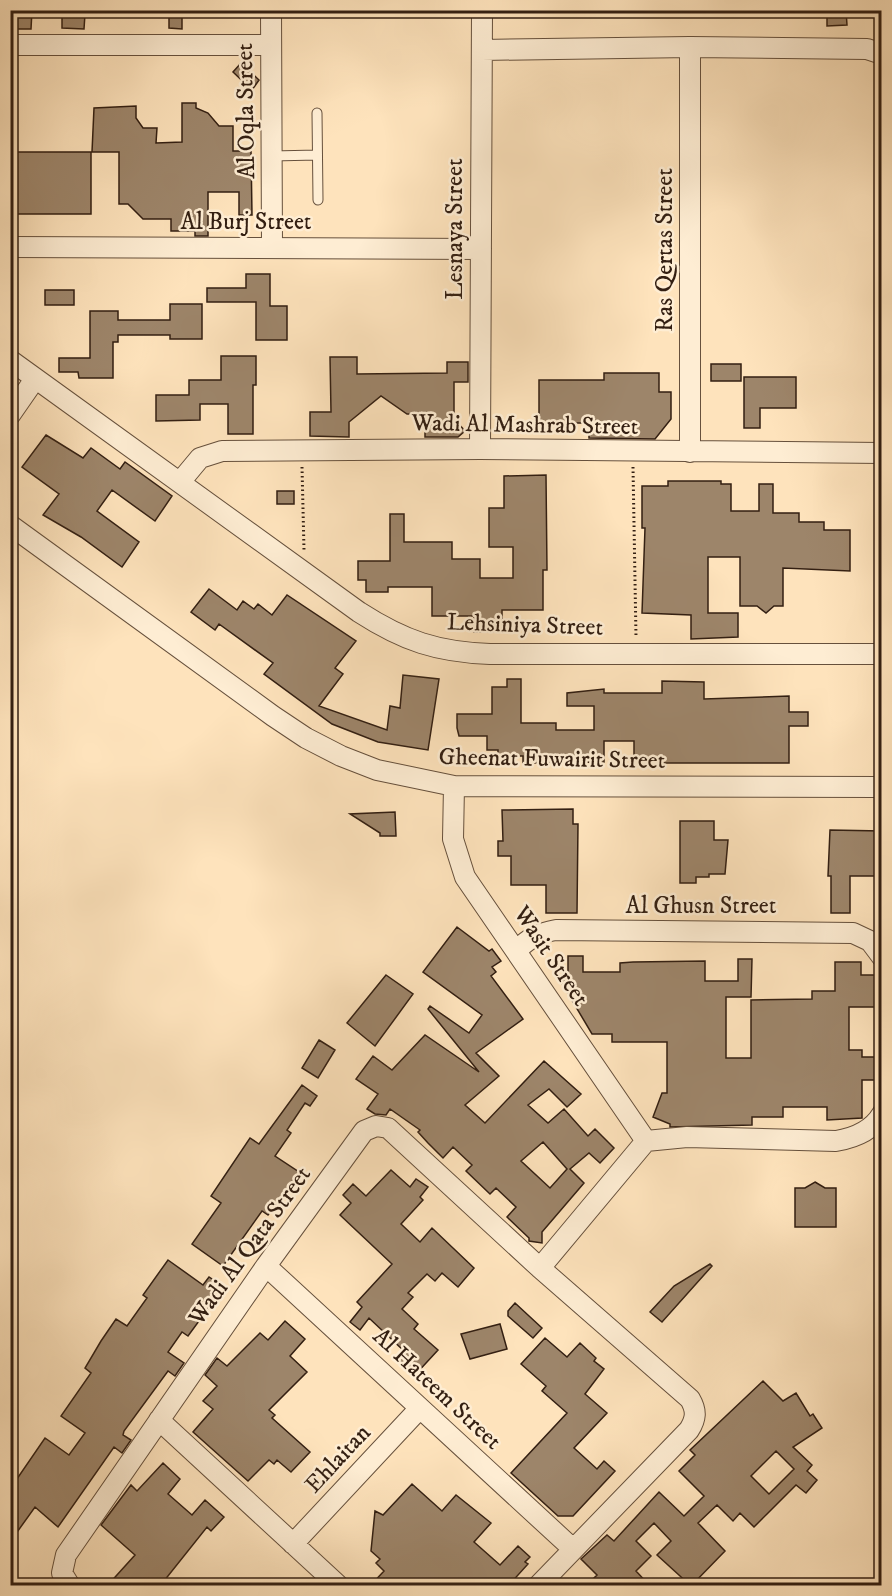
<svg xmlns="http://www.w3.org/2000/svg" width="892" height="1596" font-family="'IM FELL DW Pica',serif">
	<rect width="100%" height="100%" fill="#fee3bc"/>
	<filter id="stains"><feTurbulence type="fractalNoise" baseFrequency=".00333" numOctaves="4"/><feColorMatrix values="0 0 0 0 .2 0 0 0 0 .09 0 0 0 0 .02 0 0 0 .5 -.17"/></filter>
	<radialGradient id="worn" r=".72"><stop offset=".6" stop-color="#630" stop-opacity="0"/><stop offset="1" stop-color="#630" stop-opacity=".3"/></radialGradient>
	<path fill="#9d856a" stroke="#331f12" stroke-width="1.5" fill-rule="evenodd" d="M10,10H32L31,29H10Z
		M827,10H846L847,25L827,26Z
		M169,12H182V29L169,28Z
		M62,13L85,14L84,29L62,28Z
		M241,63L259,80L252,90L233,72Z
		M182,103H196V108L208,113L219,126H233V151H251L252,215H239V192H208V236H195V231H171V219H143L128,204H119V152H92L94,108L136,106V118L143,128H157L156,143L182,142Z
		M17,152H91V214H10V153Z
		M246,274H270V306H287V340H256V302H207V288H246Z
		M45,290H74V305H45Z
		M170,304H202V339H170V335H118V342H113V378H79L78,372H59V358H90V311H118V320H170Z
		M221,356H256V385H253V434H228V404H200V420L156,421V395H189V380H221Z
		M330,357H357V374L447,373V362H468V382H454V412L456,421L465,431L458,437H425V414H407L381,396L349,422V437L310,436V412H331Z
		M711,364H741V381H711Z
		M604,373H659V392H671V419L655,439L589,438V423H539V380H604Z
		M744,377H796V408H760V428H744Z
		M46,435L83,458L91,448L120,469L125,462L172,496L155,521L112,490L97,511L139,542L122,567L81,537L43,515L59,494L22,467Z
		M546,475L547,570H543V610H502V632H474V616H432V587H388V592H366V580H358V561H390V514H404V542H452V559H480V578H513V547H489V508H504V476Z
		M668,481H721V484H731V511H759V484H773V513H799V522H824V530H850V571L783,568V606H774L766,613L757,606H740V557H708V613H738V637L691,639V615L642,613L645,528H642V486H668Z
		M277,491H294V504H277Z
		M209,589L237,610L243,601L254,609L258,604L272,615L287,595L356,641L335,668L343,674L319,706L387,730L390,706L400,708L403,675L439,679L428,750L378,742L332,724L264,674L273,663L219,624L215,630L191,612Z
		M507,679H521V723H556V730H594V706H567V693L604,689V693H662V681L704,682V699L789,696V712H808V726H789V763H653V760H634V741H604V762L523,763V756H498V750H487V736H459L457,728V714H492V687H507Z
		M573,809V824H578L577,913H546V885H511V856H498V841H503L502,810Z
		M395,812L396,836H380V833L350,814Z
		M680,821H714V840H728L725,874H709V877H696V883H680Z
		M830,830L882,831V876H850V913H831V876H828Z
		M457,927L489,951L492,949L501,961L492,967L496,972L491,976L523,1019L476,1053L499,1076L465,1105L485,1123L544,1061L581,1094L567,1107L549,1089L528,1105L548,1123L564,1109L588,1136L595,1129L614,1148L600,1163L589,1153L570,1169L584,1183L542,1232V1243L529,1241V1238L507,1217L516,1207L496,1188L490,1194L466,1171L472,1165L453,1147L443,1158L428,1143L418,1132L420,1130L390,1109L386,1115L375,1114L367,1109L378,1094L356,1079L373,1056L392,1070L425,1035L479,1072L428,1009L430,1006L469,1033L482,1015L423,972ZM543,1142L567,1169L550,1188L521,1161Z
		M568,956H583V972H620V963L633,962L705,961V981H738V959H752L751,997H726V1058H751V1000L812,999V991H835V962H861V975H882L880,1007H849V1050H862V1057H879V1080H862V1118L827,1120V1107H783V1117H752V1125L670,1127V1124L653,1117L662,1093H667V1042H612V1034H592L560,980L568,979Z
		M386,975L413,994L375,1046L347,1023Z
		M319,1040L335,1050L318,1078L302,1068Z
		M302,1085L317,1096L310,1106L305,1103L287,1130L291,1133L275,1156L299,1172L268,1215L262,1211L223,1266L192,1244L221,1203L211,1196L250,1138L259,1144Z
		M391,1170L410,1187L416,1179L428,1187L420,1197L423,1200L401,1224L420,1242L432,1228L474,1268L458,1287L442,1273L435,1281L427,1274L408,1293L413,1297L402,1309L418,1324L414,1329L438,1350L415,1375L397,1358L404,1351L369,1318L360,1330L350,1322L362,1307L357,1302L392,1264L340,1215L351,1203L343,1195L353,1184L366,1196Z
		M815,1182L825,1188H836V1227H795V1188H805Z
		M168,1260L203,1285L209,1277L224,1287L188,1336L182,1332L168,1352L184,1363L175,1376L168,1371L124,1431L123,1435L131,1440L122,1453L114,1447L58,1527L35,1507L10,1542V1489L45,1438L69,1455L85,1433L61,1416L91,1373L85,1368L101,1341L116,1319L127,1326L147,1298L143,1295Z
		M710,1264L712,1266L662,1322L650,1312L674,1286Z
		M515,1303L542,1328L533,1338L508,1316V1311Z
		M285,1321L305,1339L290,1356L307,1372L269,1410L275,1415L272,1418L310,1452L291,1472L277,1460L274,1464L269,1460L248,1481L193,1432L213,1409L203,1401L217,1386L205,1375L217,1358L227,1366L260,1333L268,1340Z
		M500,1324L507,1349L470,1359L461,1334Z
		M545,1338L567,1357L580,1343L596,1358L594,1361L604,1369L585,1394L607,1413L574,1448L597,1469L604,1461L615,1471L573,1516H558L511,1473L567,1413L542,1391L546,1386L521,1364Z
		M763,1381L783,1401L796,1393L810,1416L813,1414L822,1428L793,1447L812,1465L807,1471L817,1480L806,1493L796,1485L754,1527L740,1513L733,1521L717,1505L698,1523L725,1551L691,1586L657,1555L671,1541L654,1523L636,1541L651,1556L636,1571L650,1586H586L597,1575L581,1559L607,1535L614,1541L659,1492L684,1516L704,1496L679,1471L695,1455L690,1450ZM776,1451L794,1469L769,1494L751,1476Z
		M163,1463L180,1479L168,1494L192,1515L205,1500L224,1517L211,1531L207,1527L160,1586H107L135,1555L101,1525L131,1485L137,1491Z
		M412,1484L442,1511L456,1495L491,1523L474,1542L500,1565L518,1546L530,1557L525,1562L528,1564L508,1586H370L384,1571L376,1563L380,1559L371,1551L375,1511L383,1515Z"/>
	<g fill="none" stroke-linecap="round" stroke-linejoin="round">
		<defs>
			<path id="service" d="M317,113L318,200
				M272,156L317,155"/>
			<path id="minor" d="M271,10L272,248
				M10,45H271
				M690,47V452
				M482,50L690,47L867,49L882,54
				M10,247L481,249
				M10,360L359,612C404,641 437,652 490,654H882
				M10,415L35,379
				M480,449L482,10
				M180,482L200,458L222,451L480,449L882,453
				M10,525L273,716L306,738L341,756L377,770L454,786L882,787
				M454,786L453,839L465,877L646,1141
				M517,950C529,938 539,933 556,930L853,933L870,941L882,957
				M646,1141L687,1137L836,1141C854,1138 872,1131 882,1114
				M266,1266L573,1549
				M540,1268L646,1141
				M159,1420L339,1586
				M293,1544L420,1408
				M70,1586L62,1573L66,1555L266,1266L364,1131L376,1126L388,1128L540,1268L690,1399C697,1411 696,1419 689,1430L538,1586"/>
		</defs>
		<use href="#service" stroke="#66503c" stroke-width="11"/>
		<use href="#minor" stroke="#66503c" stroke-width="22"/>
		<path stroke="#331f12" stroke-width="3" stroke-dasharray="1.5 3" stroke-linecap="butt" d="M302,467L304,550
			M633,467L636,637"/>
		<use href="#service" stroke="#feedd3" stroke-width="9"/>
		<use href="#minor" stroke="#feedd3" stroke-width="20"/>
	</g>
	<g text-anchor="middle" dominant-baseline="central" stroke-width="5" stroke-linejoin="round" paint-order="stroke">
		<g font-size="24" fill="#331f12" stroke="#feedd3">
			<text transform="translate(246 111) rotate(-91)">Al Oqla Street</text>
			<text x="246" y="222">Al Burj Street</text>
			<text transform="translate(455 229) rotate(-90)">Lesnaya Street</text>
			<text transform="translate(665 250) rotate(-90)">Ras Qertas Street</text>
			<text transform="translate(525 425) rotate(1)">Wadi Al Mashrab Street</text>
			<text transform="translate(525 625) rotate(2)">Lehsiniya Street</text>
			<text transform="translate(552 759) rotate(1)">Gheenat Fuwairit Street</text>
			<text x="701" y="906">Al Ghusn Street</text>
			<text transform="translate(551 956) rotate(56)">Wasit Street</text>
			<text transform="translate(250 1246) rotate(-54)">Wadi Al Qata Street</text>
			<text transform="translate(437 1389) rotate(43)">Al Hateem Street</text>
			<text transform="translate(338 1459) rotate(-47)">Ehlaitan</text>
		</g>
	</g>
	<rect width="892" height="1596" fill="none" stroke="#fee3bc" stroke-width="36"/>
	<rect x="12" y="12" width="868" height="1572" fill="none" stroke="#331f12" stroke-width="3"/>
	<rect x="18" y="18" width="856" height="1560" fill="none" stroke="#331f12" stroke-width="1.5"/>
	<rect width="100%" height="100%" filter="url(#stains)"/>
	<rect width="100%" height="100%" fill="url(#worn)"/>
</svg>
